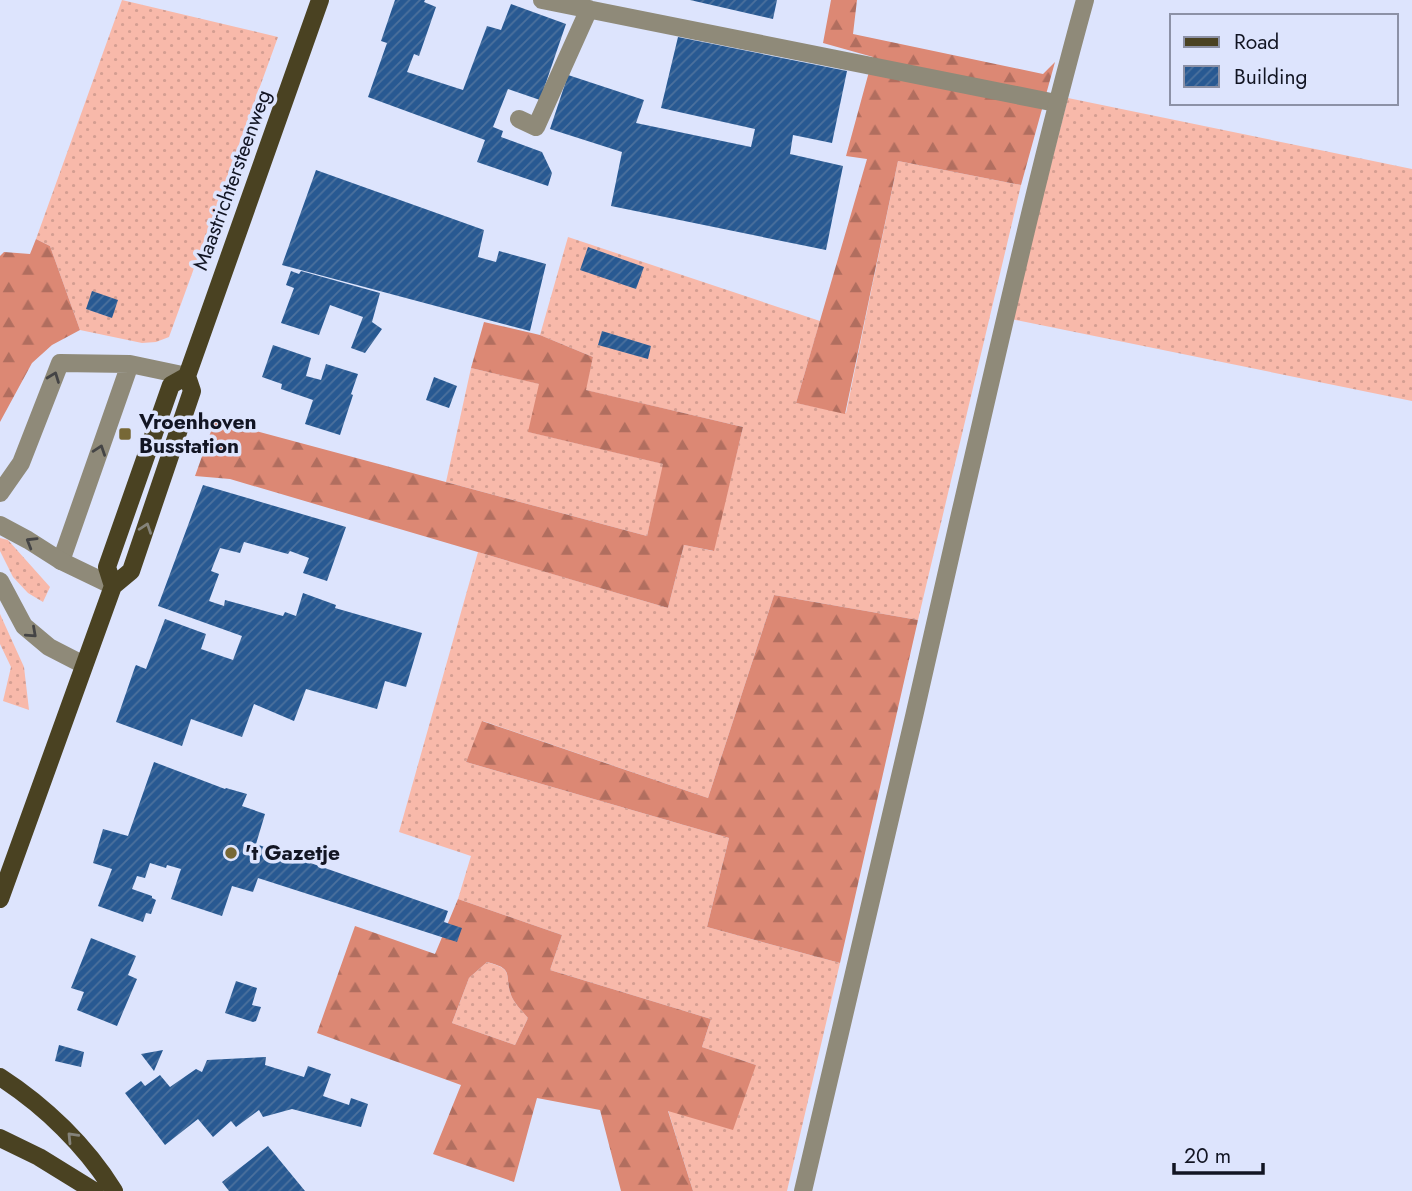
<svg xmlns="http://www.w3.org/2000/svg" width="1412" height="1191" font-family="Jost,sans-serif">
	<defs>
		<pattern id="grass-dots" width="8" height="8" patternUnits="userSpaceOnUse" patternTransform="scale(1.75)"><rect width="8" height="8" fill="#f8b9aa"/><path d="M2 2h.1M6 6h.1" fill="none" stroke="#d49e92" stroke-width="1.8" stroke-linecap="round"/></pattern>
		<pattern id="forest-firs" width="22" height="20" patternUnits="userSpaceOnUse" patternTransform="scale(1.75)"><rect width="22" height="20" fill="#dc8874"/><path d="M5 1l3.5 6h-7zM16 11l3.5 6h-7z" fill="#b16e5f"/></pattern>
		<pattern id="building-hatch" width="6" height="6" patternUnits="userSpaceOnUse" patternTransform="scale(1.75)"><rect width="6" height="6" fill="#285992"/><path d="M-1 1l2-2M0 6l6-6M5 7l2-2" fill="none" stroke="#4c719d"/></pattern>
	</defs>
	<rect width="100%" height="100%" fill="#dde4fd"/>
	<path fill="url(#grass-dots)" d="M122,0L278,37L169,337L156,342L142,343L80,330L50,246L36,239Z
		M1068,98L1412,169V401L1011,319Z
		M898,161L1021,185L918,620L774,595L708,798L483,721L466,762L729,838L707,927L840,963L787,1191H693L668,1110L756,1065L702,1047L711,1019L550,970L562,935L458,899L471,856L399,832L478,552L668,608L684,545L713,551L743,427L585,390L593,357L540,335L568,237L820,321L796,403L846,413Z
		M471,368L540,384L529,432L664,464L647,536L446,482Z
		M0,538L8,540L50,587L43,602L28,593L13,577L0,551Z
		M0,614L24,667L29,710L3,701L11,667L0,644Z
		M487,962C515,970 504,974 511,995C514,1003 522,1011 528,1018L515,1045L452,1023L469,978Z"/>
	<path fill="url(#forest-firs)" fill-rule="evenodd" d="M831,0H857L853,34L1043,74L1055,62L1021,185L898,161L845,414L796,403L867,159L846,156L873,57L823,43Z
		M36,239L50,246L80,330L52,345L32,363L0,422V256L4,252L30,254Z
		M484,322L540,335L593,357L586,390L743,427L714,551L684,545L668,608L230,479L195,476L215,420L647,536L663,464L528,432L539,384L471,368Z
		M774,595L918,620L840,963L707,927L729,838L466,762L482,721L708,798Z
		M458,899L562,935L550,970L711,1019L702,1047L756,1065L733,1130L668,1111L693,1191H621L600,1110L537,1098L514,1182L433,1154L461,1085L317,1033L355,926L435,954ZM487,962C515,969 504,974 511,995C514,1003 522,1011 528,1018L515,1045L452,1023L469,978Z"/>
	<path fill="url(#building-hatch)" d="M395,0H425L424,2L436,7L419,56L414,54L407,72L463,90L487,26L501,30L511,4L566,24L540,100L508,89L493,127L503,131L501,137L542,152L552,173L548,186L477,162L485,140L368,97L387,43L381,41Z
		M690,0H777L773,19Z
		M678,37L847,71L832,143L793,135L790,154L843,166L826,250L611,206L622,152L550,129L568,75L644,100L636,123L751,147L755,129L661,108Z
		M316,170L484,230L478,257L496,262L499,251L546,264L530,331L282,265Z
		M588,247L644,267L636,289L580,270Z
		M291,271L299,274L301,271L380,293L372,322L382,329L365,353L351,348L363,317L330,305L319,335L281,323L294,288L286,285Z
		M92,291L118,300L112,318L86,309Z
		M602,331L651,346L648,359L598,345Z
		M273,345L311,358L306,376L321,380L326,364L358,374L351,394L353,395L340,435L305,424L313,400L281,389L282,384L262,377Z
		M434,377L457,386L449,408L426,400Z
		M203,485L346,527L327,581L303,573L309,558L290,551L288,554L244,542L240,553L220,548L211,571L219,574L209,601L224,606L225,600L283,616L285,612L296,616L303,593L336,605L335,608L422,633L406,687L385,681L377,709L306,689L294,721L254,704L242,737L191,719L182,746L116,722L135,667L136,665L146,669L165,619L206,634L201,649L233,660L242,636L158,606Z
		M154,762L225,789L226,788L247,794L242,806L265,814L256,844L448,911L444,922L462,928L457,942L258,878L253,892L232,886L222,916L171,899L181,869L167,865L166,868L150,863L145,878L137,876L132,889L152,896V898L156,900L151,914L146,913L143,922L98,906L112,869L93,863L103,829L128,836Z
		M91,938L136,956L128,975L137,979L117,1026L77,1010L84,992L71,988Z
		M236,981L257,988L252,1005L261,1007L256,1021L253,1022L225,1013Z
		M59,1045L84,1052L81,1067L55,1061Z
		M163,1050L154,1071L141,1054Z
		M266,1057L265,1065L304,1077L308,1066L331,1074L323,1096L349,1105L351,1098L368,1104L361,1127L292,1109L263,1117L259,1110L236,1127L231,1121L213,1137L198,1119L165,1145L125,1093L141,1081L145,1086L160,1075L170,1087L196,1069L202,1072L207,1060Z
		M268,1146L305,1191H229L222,1182Z"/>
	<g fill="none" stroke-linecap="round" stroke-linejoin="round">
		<path stroke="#8f8a79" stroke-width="18" d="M542,0L1056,103
			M519,119L536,127L589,9
			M0,493L21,463L60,363L130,364L187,376
			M61,561L130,364"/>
		<path stroke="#8f8a79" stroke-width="18" d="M0,525L28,540L61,561L113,586
			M0,581L24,626L49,647L84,665
			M803,1191C857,966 909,740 960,514C1000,342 1038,170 1085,0"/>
		<path stroke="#4a4222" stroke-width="18" d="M113,586L107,567L171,385L187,376
			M0,899L113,586L131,571L192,391L187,376L320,0
			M0,1077C45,1106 86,1146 114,1191
			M0,1138L39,1157L94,1191"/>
	</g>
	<defs><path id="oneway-chevron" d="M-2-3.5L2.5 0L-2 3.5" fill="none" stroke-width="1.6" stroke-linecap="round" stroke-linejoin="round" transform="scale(1.75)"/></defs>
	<g stroke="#444445">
		<use href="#oneway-chevron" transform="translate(54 377) rotate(-69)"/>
		<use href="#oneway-chevron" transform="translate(100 450) rotate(-71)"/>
		<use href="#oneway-chevron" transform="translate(31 542) rotate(-149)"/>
		<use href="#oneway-chevron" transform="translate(32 633) rotate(42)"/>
	</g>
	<g stroke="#85837a">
		<use href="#oneway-chevron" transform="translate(146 528) rotate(-71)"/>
		<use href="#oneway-chevron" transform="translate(72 1137) rotate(-134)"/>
	</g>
	<g fill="#776836" stroke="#dde4fd" stroke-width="2.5">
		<rect x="118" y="427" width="14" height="14" rx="3.5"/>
		<circle cx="231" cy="853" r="7"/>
	</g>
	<g text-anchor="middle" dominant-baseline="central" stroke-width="7" stroke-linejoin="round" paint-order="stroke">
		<g font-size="21" fill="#121523" stroke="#dde4fd">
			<text transform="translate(232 180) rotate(-70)">Maastrichtersteenweg</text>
		</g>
		<g font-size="21" font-weight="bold" fill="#121523" stroke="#dde4fd" text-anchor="start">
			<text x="139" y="422">Vroenhoven<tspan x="139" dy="24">Busstation</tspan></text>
			<text x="245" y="853">'t Gazetje</text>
		</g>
	</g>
	<rect x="1170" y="14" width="228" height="91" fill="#dde4fd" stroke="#8c91a6" stroke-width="2"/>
	<rect x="1184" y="37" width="35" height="10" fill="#4a4222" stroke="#8c91a6" stroke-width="2"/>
	<text x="1234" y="49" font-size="21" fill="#121523">Road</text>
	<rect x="1184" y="66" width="35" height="21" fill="url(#building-hatch)" stroke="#8c91a6" stroke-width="2"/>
	<text x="1234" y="84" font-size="21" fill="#121523">Building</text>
	<path d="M1174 1163v10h89v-10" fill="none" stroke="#121523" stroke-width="3.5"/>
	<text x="1184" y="1163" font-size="21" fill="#121523" stroke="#dde4fd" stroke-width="5" paint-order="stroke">20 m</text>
</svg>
